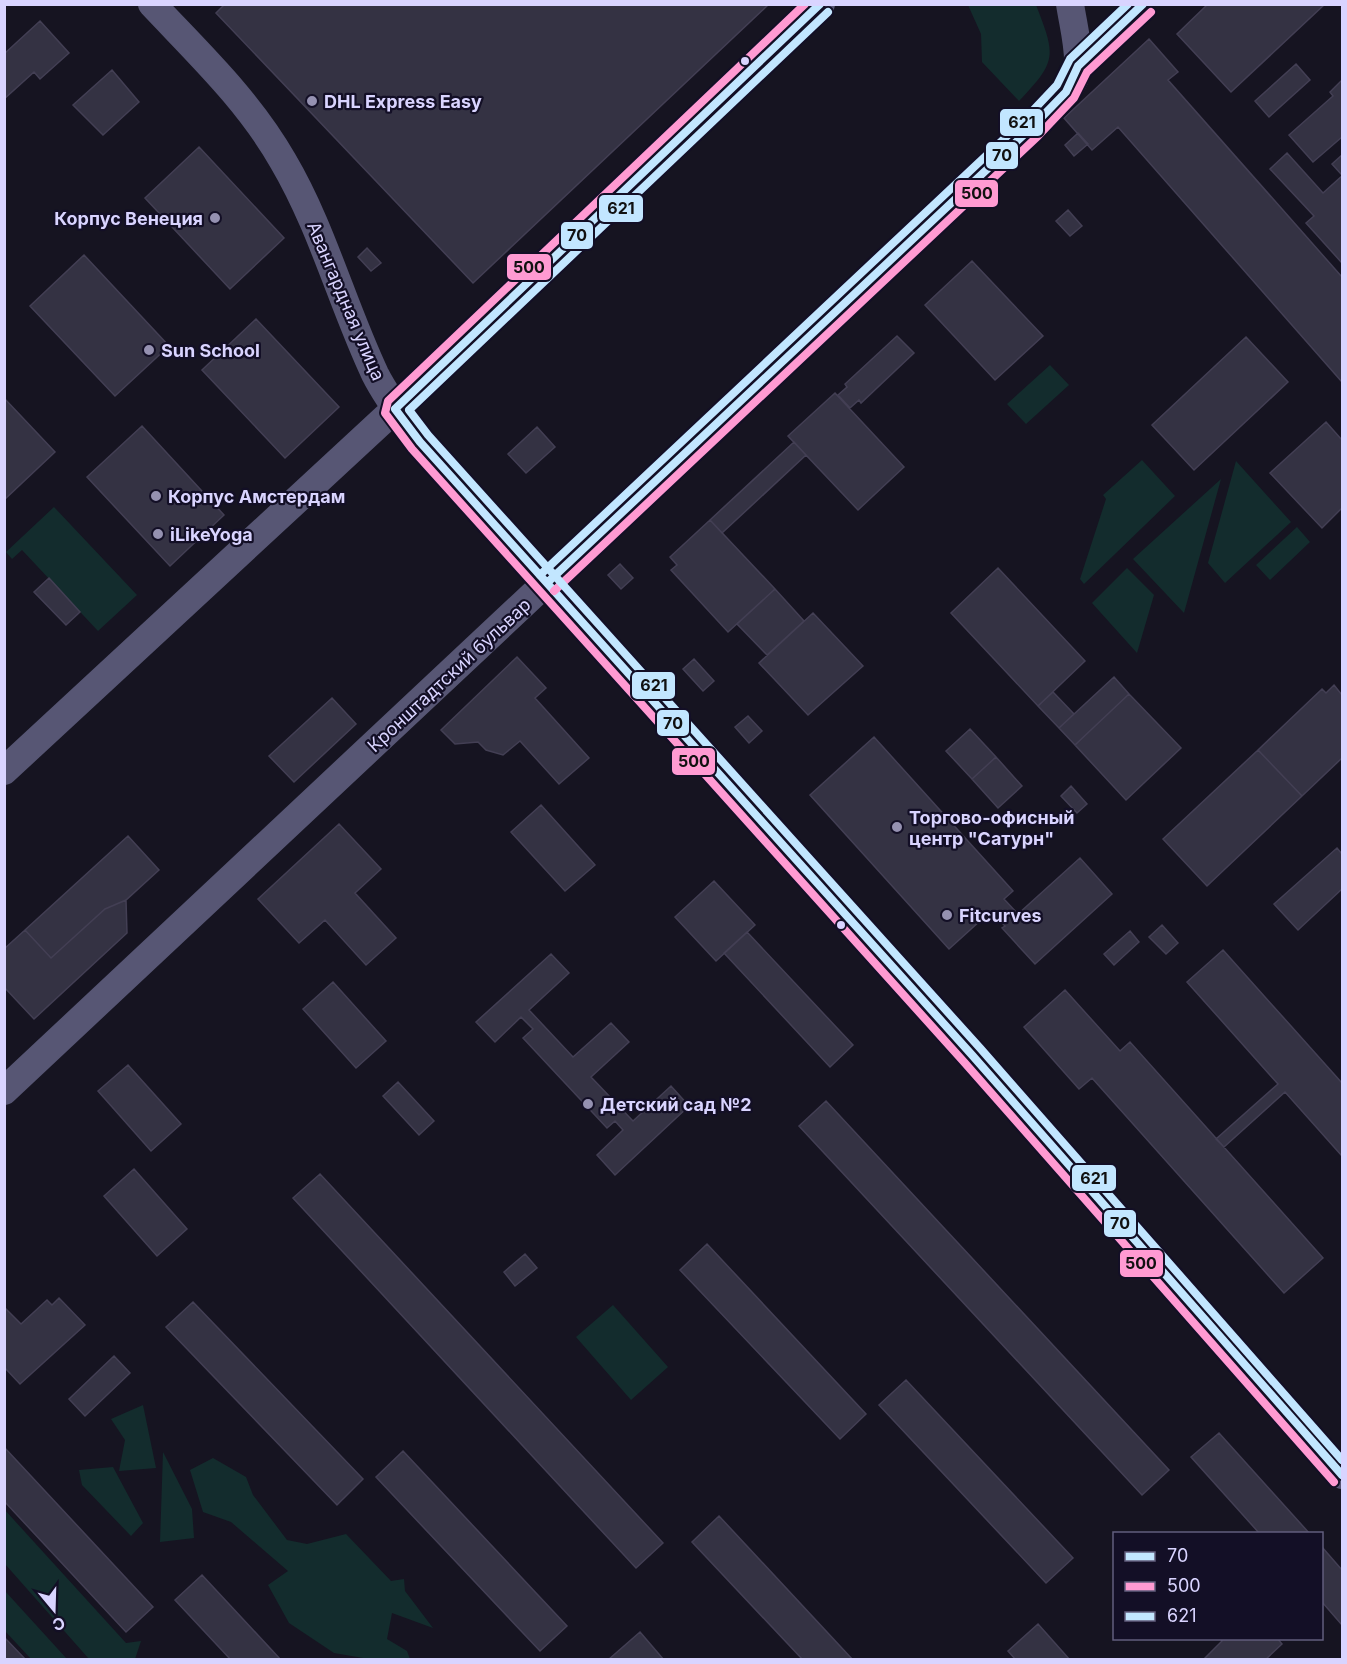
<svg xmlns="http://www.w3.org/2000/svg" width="1347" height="1664" font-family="Inter,sans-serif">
	<rect width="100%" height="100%" fill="#161421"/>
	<path fill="#132c2d" d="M968,5H1036C1056,56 1057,61 1019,101L982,62L981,34Z
		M1050,365L1069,385L1026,424L1007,404Z
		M1142,460L1175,496L1084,584L1080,579L1106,499L1103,495Z
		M1236,461L1291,522L1225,583L1208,563Z
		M1221,479L1184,613L1133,559Z
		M54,507L137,595L98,631L22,550L12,559L6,552Z
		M1297,527L1310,542L1270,580L1256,565Z
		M1127,568L1154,595L1137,653L1092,603Z
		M613,1305L668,1367L631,1400L576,1337Z
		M143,1405L156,1468L119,1471L125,1440L111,1419Z
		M163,1452L192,1509L194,1538L160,1542Z
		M213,1458L246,1477L253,1495L287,1540L307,1544L346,1534L391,1581L404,1579L405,1591L433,1628L392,1613L387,1639L407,1651L410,1659H369L334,1653L289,1623L268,1585L288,1571L231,1522L203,1512L190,1470Z
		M113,1467L143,1523L131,1536L82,1485L79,1470Z
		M4,1509L126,1643L141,1641L135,1659H89L5,1564Z
		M5,1591L67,1659H31L5,1631Z"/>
	<path fill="#343243" stroke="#433f54" stroke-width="1.5" d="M225,4H769L473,283L216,13Z
		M1208,4H1325L1231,92L1177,34Z
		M40,21L69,53L40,79L34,72L4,99V54Z
		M1149,39L1178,72L1168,80L1342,277V382L1118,127L1092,150L1064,118Z
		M1296,64L1310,80L1269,117L1255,101Z
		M112,70L139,102L103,135L73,105Z
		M1342,80V137L1313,162L1289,135L1333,96L1330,92Z
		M1078,133L1088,144L1074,156L1065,145Z
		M199,147L284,238L230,289L145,198Z
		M1287,153L1323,193L1342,176V263L1306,223L1314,216L1270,169Z
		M1342,155V175L1332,164Z
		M1068,210L1082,226L1070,236L1056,221Z
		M367,248L381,263L371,271L358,257Z
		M84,255L169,346L115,396L30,306Z
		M972,261L1043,336L995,380L925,305Z
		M256,319L339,407L285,458L202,370Z
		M897,336L914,353L861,403L859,400L850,408L838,395L847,387L845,384Z
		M1246,337L1288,382L1194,470L1152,425Z
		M835,393L904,467L858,510L788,436Z
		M4,398L55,452L4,500Z
		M1326,422L1342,440V508L1322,528L1270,473Z
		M142,426L224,515L170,566L87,477Z
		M537,427L555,447L526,473L508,454Z
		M794,442L806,455L722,533L710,520Z
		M710,520L775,589L728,632L671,570L677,565L670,557Z
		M620,564L633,578L621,589L608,575Z
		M998,568L1085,661L1038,706L951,613Z
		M49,578L80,612L66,625L34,592Z
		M775,589L804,621L767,655L737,624Z
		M813,613L863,666L808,715L759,663Z
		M517,657L546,688L535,698L589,758L559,784L520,741L503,755L486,750L478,742L455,744L441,730Z
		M694,659L714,681L703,691L683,669Z
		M1114,677L1129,694L1075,745L1059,728Z
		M1334,685L1342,695V758L1302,796L1258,750L1322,689L1326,693Z
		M1053,692L1074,714L1059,728L1038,706Z
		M1129,694L1181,748L1126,800L1075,745Z
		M332,698L356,724L294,782L269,756Z
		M748,716L762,731L749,743L735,727Z
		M970,729L996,757L972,779L946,751Z
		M874,737L1013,891L1004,899L1018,914L1080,858L1112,894L1035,964L1002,928L1005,926L991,911L949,949L810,795Z
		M1258,750L1302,796L1207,886L1163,839Z
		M996,757L1022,786L998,808L972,779Z
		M1071,786L1087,804L1077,813L1061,796Z
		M541,805L595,865L565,891L511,832Z
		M339,824L381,869L355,893L396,938L366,965L325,920L299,943L258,899Z
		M128,836L159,870L126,900L105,909L51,958L25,930Z
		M1337,848L1342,854V889L1298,930L1274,904Z
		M714,881L755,925L716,961L675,917Z
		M126,900L127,933L34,1019L4,987V949L25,930L51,958L105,909Z
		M1162,925L1178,943L1166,954L1149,937Z
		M1130,931L1139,942L1114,965L1104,954Z
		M747,932L853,1045L830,1067L724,953Z
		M1223,950L1342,1083V1156L1285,1092L1224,1147L1216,1139L1278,1084L1187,982Z
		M551,954L569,973L529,1010L573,1057L611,1023L629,1042L591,1077L633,1121L671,1086L689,1106L615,1175L597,1155L623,1130L615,1121L607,1128L523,1038L533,1029L521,1017L495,1042L476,1022Z
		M333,982L386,1041L356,1068L303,1009Z
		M1065,990L1120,1051L1130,1042L1323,1258L1284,1293L1092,1078L1079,1089L1024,1027Z
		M128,1065L181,1124L151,1151L98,1091Z
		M398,1082L434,1121L419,1135L383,1096Z
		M826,1101L1169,1470L1142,1495L799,1126Z
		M134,1169L187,1229L157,1256L104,1196Z
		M320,1174L663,1543L636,1568L293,1198Z
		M707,1244L866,1414L840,1439L680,1270Z
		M525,1254L537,1268L515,1286L504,1272Z
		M59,1298L85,1325L20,1384L4,1367V1307L21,1324L47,1300L52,1305Z
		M193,1302L363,1479L337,1505L166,1327Z
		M114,1356L130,1373L85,1416L69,1399Z
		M906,1380L1073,1558L1046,1583L879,1405Z
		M1219,1433L1310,1534H1260L1191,1457Z
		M4,1447L153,1607L126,1632L4,1501Z
		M403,1451L567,1626L540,1651L376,1477Z
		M719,1516L853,1660H803L692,1542Z
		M1322,1547L1342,1570V1625L1322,1602Z
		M202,1575L215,1589L281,1660H231L175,1600Z
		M1038,1624L1070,1660H1016L1008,1651Z
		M640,1632L664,1660H608Z
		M4,1637L26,1660H4Z
		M1220,1638H1277L1282,1644L1265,1660H1203L1222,1641Z"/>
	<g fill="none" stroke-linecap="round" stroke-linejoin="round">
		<path stroke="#575674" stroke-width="28" d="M152,4C199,54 249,101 283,161C322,227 342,304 375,374C387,398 404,420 420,442L972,1055L1342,1475
			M4,771L395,409L821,4
			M4,1091L1031,128C1047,112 1077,90 1078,65C1079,46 1073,24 1070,4"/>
		<defs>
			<path id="bus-1" d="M820,4L395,409L420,442L972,1055L1342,1475
				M547,583L1031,128L1066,92L1078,66L1143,4"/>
			<path id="bus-2" d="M805,4L388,401L385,413L412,449L964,1062L1334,1482
				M554,591L1038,136L1074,98L1087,72L1151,12"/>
			<path id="bus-3" d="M828,12L409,410L428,435L980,1048L1342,1460
				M540,575L1024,120L1057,85L1070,59L1128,4"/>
		</defs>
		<use href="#bus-1" stroke="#130f26" stroke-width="12"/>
		<use href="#bus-2" stroke="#130f26" stroke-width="12"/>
		<use href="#bus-3" stroke="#130f26" stroke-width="12"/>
		<use href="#bus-1" stroke="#c2e6ff" stroke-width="8"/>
		<use href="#bus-2" stroke="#ff9ad2" stroke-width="8"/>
		<use href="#bus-3" stroke="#c2e6ff" stroke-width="8"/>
	</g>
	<g fill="#d9d4ff" stroke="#130f26" stroke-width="2">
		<circle cx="745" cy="61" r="5"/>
		<circle cx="841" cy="925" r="5"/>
	</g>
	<g fill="#9591b1" stroke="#130f26" stroke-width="2">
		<circle cx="312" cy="101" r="6"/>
		<circle cx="215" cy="218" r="6"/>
		<circle cx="149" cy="350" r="6"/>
		<circle cx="156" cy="496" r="6"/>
		<circle cx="158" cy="534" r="6"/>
		<circle cx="897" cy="827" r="6"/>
		<circle cx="947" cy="915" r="6"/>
		<circle cx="588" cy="1104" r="6"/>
	</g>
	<g text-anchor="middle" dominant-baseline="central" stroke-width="4.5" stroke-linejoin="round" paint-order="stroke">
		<g font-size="18" font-weight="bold" fill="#d9d4ff" stroke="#130f26" text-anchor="start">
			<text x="324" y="101">DHL Express Easy</text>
			<text x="203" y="218" text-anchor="end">Корпус Венеция</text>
			<text x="161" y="350">Sun School</text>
			<text x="168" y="496">Корпус Амстердам</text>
			<text x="170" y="534">iLikeYoga</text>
			<text x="909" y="817">Торгово-офисный<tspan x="909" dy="21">центр "Сатурн"</tspan></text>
			<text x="959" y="915">Fitcurves</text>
			<text x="600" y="1104">Детский сад №2</text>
		</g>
		<g font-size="18" fill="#d9d4ff" stroke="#130f26">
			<text transform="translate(346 301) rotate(67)">Авангардная улица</text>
			<text transform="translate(449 675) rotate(-43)">Кронштадтский бульвар</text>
		</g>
	</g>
	<g stroke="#130f26" stroke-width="2">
		<rect x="999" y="108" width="45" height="29" rx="6" fill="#c2e6ff"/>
		<rect x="985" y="141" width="34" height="29" rx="6" fill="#c2e6ff"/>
		<rect x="954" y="179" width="45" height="29" rx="6" fill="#ff9ad2"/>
		<rect x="598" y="194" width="46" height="29" rx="6" fill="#c2e6ff"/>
		<rect x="560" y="221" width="34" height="29" rx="6" fill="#c2e6ff"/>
		<rect x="506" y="253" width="46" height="28" rx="6" fill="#ff9ad2"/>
		<rect x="631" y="671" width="45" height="29" rx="6" fill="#c2e6ff"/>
		<rect x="656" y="709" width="34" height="28" rx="6" fill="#c2e6ff"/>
		<rect x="671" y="747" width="45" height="29" rx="6" fill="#ff9ad2"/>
		<rect x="1071" y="1164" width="46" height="28" rx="6" fill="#c2e6ff"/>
		<rect x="1103" y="1209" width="34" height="29" rx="6" fill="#c2e6ff"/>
		<rect x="1119" y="1249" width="45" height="29" rx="6" fill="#ff9ad2"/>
	</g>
	<g font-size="16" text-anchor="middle" font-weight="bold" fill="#111">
		<text x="1022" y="128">621</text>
		<text x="1002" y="161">70</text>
		<text x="977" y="199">500</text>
		<text x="621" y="214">621</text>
		<text x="577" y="241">70</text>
		<text x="529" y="273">500</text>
		<text x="654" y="691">621</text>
		<text x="673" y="729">70</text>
		<text x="694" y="767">500</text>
		<text x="1094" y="1184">621</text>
		<text x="1120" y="1229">70</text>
		<text x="1141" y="1269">500</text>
	</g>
	<rect width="1347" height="1664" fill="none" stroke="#d9d4ff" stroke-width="12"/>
	<rect x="1113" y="1532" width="210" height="108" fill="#130f26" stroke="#625e7d" stroke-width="1.5"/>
	<rect x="1125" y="1552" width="30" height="9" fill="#c2e6ff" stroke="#625e7d" stroke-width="1.5"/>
	<text x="1167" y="1562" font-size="18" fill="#d9d4ff">70</text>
	<rect x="1125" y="1582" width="30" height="9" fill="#ff9ad2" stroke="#625e7d" stroke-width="1.5"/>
	<text x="1167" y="1592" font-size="18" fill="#d9d4ff">500</text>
	<rect x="1125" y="1612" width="30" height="9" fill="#c2e6ff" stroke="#625e7d" stroke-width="1.5"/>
	<text x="1167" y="1622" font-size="18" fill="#d9d4ff">621</text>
	<g transform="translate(54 1610) rotate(161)" stroke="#130f26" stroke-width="4.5" paint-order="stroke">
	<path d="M0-4.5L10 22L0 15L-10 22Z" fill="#d9d4ff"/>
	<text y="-9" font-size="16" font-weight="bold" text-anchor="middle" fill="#d9d4ff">С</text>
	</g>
</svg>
